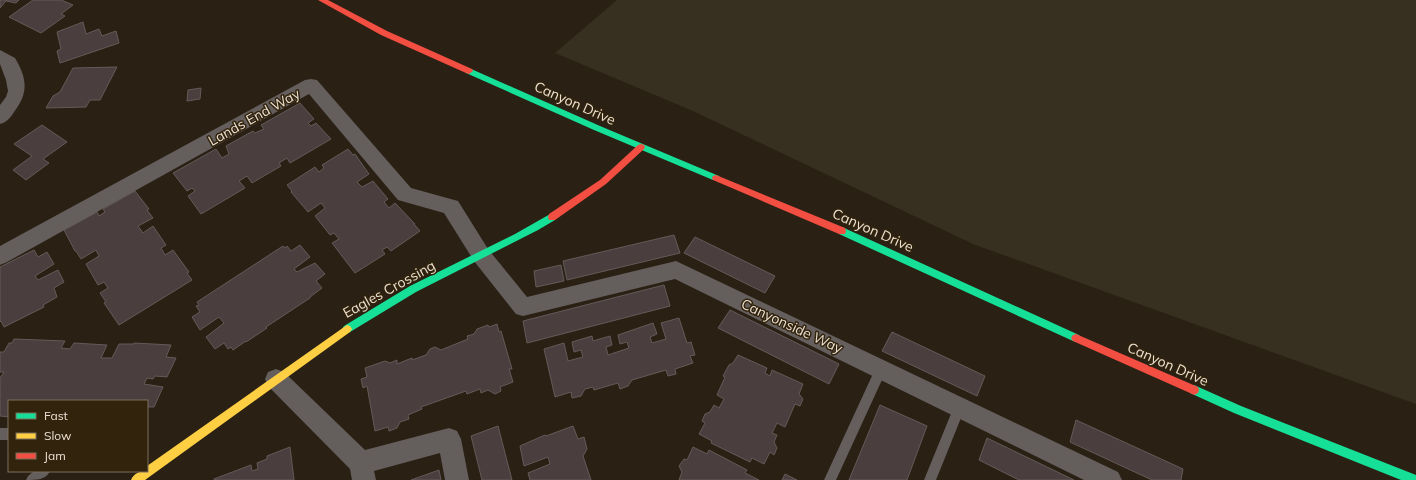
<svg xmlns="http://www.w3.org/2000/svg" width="1416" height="480" font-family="Mulish,sans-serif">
	<rect width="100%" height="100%" fill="#2a2114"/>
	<path fill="#372f1f" d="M617,0H1416V404L973,244L693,111L555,53Z"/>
	<path fill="#4a3e3e" stroke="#645b59" d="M0,0H19L16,3L6,1L0,8Z
		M33,0H61L73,5L61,14L65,16L41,33L9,17Z
		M83,22L86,34L99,29L102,36L116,31L119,43L60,63L57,51L61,49L57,32Z
		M117,67L100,100H90L86,107L46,108L53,96L60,92L73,68Z
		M201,88L200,99L187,101L188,90Z
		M300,103L314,119L308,123L311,126L316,123L331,139L290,163L287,158L279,163L281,166L252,183L247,176L239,181L245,188L201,214L188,196L195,191L192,188L187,191L173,173L216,149L222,158L229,154L226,146L253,131L255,133L264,129L261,125Z
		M42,125L67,142L43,159L49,163L26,180L13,170L32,156L14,144Z
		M348,149L353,155L355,154L369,174L357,182L362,187L373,181L388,199L384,202L389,208L395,203L415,224H414L420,231L391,251L387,247L382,250L385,254L355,273L332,243L339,239L334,233L330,235L315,216L325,208L321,203L308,212L291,192L292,191L287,185L315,167L319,172L324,168L322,165Z
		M135,191L149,209L147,210L153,218L138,226L143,233L153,226L166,245L161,248L165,255L173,250L189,272L187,273L192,280L119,325L104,303L106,302L100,293L108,288L104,282L98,285L86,264L99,256L96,250L81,259L76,251H75L64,230L97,212L99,216L105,212L103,209Z
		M674,235L680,253L567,280L563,261Z
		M695,237L775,276L765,293L684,253Z
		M300,245L310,257L294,269L297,272L315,263L325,274L316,281L322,288L310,297V298L266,327L267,328L246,342V341L233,350L231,347L228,349L224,343L215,349L206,337L224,323L219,317L200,330L192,317L200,312L196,306L199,305L197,302L283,246L285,248L287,246L291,251Z
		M34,250L38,257L47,252L54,264L35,276L38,280L58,270L64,282L54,288L57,297L43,305L44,307L4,327L1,321L0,322V267Z
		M561,265L564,281L536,287L534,271Z
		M664,285L670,306L527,343L523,321Z
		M730,310L839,364L829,384L718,328Z
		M679,318L687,343L691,342L695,355L690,356L693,363L675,369L676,374L668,376L666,370L632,380L628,386L620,389L618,383L594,390L593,387L585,389L581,396L572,398L571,392L555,397L544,349L564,343L568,361L583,357L581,350L574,352L572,342L592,336L593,341L610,336L612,345L606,347L608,355L629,348L627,342L620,344L618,335L653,323L657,334L650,337L652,343L666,339L661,323Z
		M497,324L499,332L501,331L512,369H509L513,382L500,387L501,391L495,394L488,390L481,393L480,389L467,394L466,391L421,407L422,409L408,415L409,419L400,422L397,428L389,431L388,427L375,431L367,386L363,388L361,379L367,377L365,368L385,361L390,363L397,360V364L412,358V360L426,355L430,349L435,347L441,350L468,339L467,336L474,334L477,329L488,325L489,327Z
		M892,332L985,376L977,396L882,351Z
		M14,339L65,341L61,348L70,349L74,343L107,345L101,358H112L119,344H134V343L171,345L166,357L176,358L167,377L155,376L153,379L147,378L144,384L163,387L154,407H147V401H9V417L0,416V378L4,372H0V352H4L9,343H12Z
		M738,355L767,368L765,373L770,376L772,370L803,384L799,394L803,399L800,406L795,404L785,427L777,423L772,433L777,435L774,442L777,448L774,455L770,452L764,464L752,458L750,462L711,443L712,441L699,434L705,423L702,421L705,414L710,412L714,405L719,408L724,399L717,395L725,377L723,376L729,365L733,363Z
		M880,405L927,426L907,480H849Z
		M1076,420L1183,469L1181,480H1152L1070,442Z
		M498,426L512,480H482L471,436Z
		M573,426L578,439L584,437L587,449L583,456L591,480H530L528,473L550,464L548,457L524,466L520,446L545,435L546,436Z
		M987,438L1074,480H1019L979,460Z
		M290,447L294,480H214V479L251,465L252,471L258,469L257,463L267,459V456Z
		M693,447L707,454L709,450L747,470L745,473L759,480H679L682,472L679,466L684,459L687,460Z
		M439,470L441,480H411Z
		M785,474L797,480H782Z"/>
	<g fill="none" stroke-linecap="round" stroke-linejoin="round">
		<path fill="#645e5d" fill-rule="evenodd" d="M881,364L885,365L887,369L836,480H824L877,365Z
			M959,403L963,404L965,408L936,480H924L955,404Z
			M0,428H9V440H0Z
			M34,471H50C46,480 36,480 26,480L28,476Z"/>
		<path fill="#645e5d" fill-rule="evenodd" d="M0,50L15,58C27,78 29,93 14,112C10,118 7,122 0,124V105L6,97L8,91L6,80L0,64Z
			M311,79L317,80L411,188L458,201L488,249L527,297L676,261L1118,472L1122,480H1084L675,279L523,316L516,314L474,261L444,213L398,200L309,94L7,262L0,265V246L305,80Z
			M276,369L284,372L365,450L449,428L457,431L461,439L469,480H445L440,453L374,471L376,480H352L350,469L268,386L265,379L268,372Z"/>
		<path fill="#16e098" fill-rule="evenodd" d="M469,68L600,126L719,176L720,178L719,180H713L594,130L466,73L465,71Z
			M552,213L555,214L556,217L555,220L538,230L416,292L350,332L347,333L344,332L342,329L344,326L410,286L515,234Z
			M842,227L1079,335L1081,338L1079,341L1076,342L1073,341L839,234L838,231L839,228Z
			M1194,385L1241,406L1416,475V480H1401L1234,413L1190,393L1189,390L1190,387Z"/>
		<path fill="#ffcf43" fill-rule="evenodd" d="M347,325L350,326L352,329L350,332L145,480H131C134,473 140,471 147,471V466Z"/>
		<path fill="#f24e42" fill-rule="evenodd" d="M318,0H328L387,31L472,69L473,71L469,74L466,73L381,35Z
			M641,144L644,145L645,147L644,149L606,184L555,220H549L548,217L549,214L600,180L638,145Z
			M716,175L845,228L846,231L845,234H839L713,180L712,178L713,176Z
			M1076,334L1198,387L1199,390L1198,393L1194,395L1190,393L1073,341L1071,338L1073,335Z"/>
	</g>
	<g text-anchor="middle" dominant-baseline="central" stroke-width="3" stroke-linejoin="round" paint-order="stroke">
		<g font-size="14" fill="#ebe1d3" stroke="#32230c">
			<text transform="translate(575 103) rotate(24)">Canyon Drive</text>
			<text transform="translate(254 117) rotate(-29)">Lands End Way</text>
			<text transform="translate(873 230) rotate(24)">Canyon Drive</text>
			<text transform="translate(389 289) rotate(-29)">Eagles Crossing</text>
			<text transform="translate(792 326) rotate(25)">Canyonside Way</text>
			<text transform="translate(1168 364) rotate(24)">Canyon Drive</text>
		</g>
	</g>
	<rect x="8" y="400" width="140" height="72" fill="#32230c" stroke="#7c6f5c"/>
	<rect x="16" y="413" width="20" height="6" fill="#16e098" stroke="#7c6f5c"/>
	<text x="44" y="420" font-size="12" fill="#ebe1d3">Fast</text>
	<rect x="16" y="433" width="20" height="6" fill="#ffcf43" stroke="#7c6f5c"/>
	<text x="44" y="440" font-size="12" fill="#ebe1d3">Slow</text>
	<rect x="16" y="453" width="20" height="6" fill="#f24e42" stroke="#7c6f5c"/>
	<text x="44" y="460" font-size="12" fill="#ebe1d3">Jam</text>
</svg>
